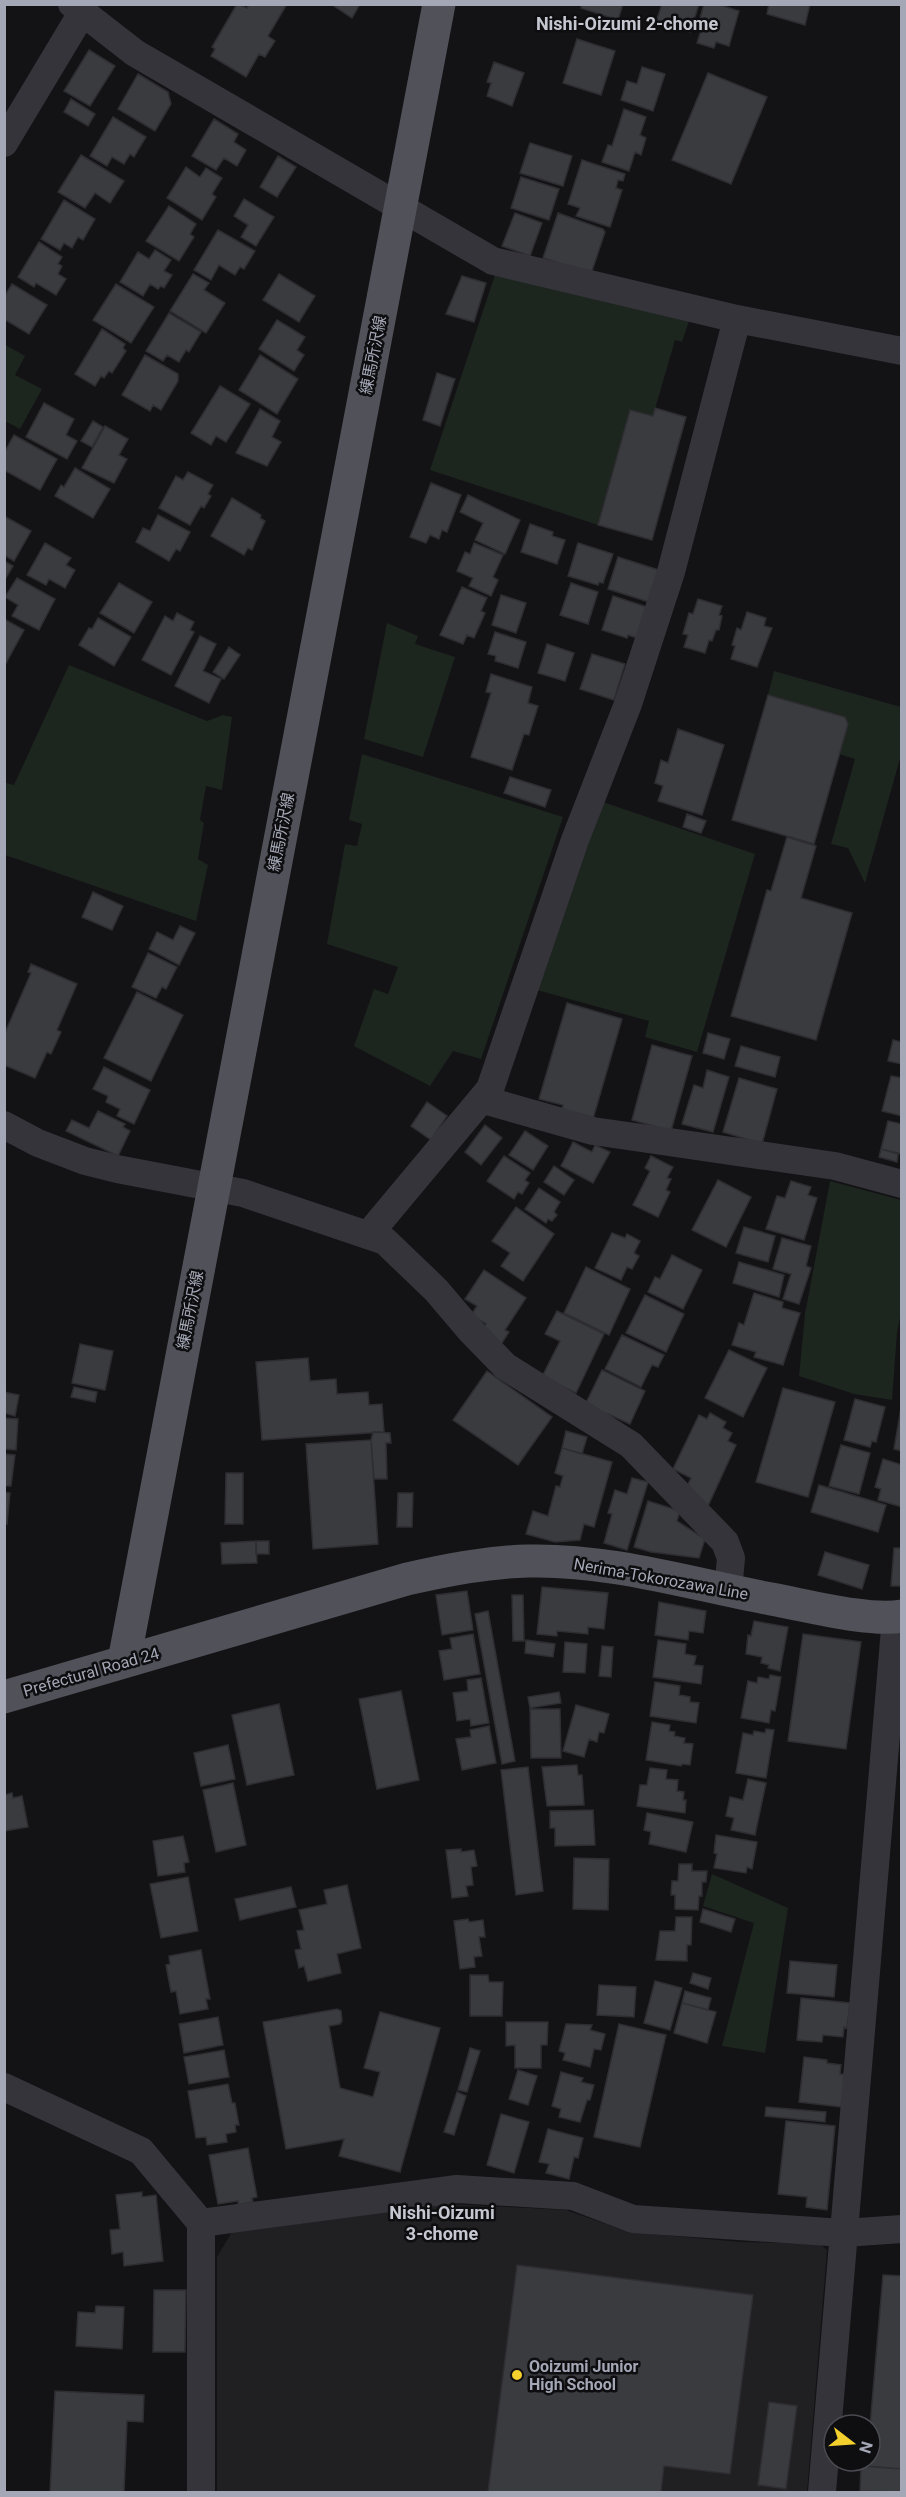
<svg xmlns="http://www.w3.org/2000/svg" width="906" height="2497" font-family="Roboto,'Noto Sans JP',sans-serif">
	<rect width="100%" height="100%" fill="#131315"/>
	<path fill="#201f22" d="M449,2204L566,2210L629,2232L740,2242L820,2244L827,2250L807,2492H217V2257L232,2232Z"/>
	<path fill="#1d251f" d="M496,272L690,318L682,342L675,340L653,416L630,411L598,525L430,470Z
		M4,344L25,356L15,375L42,389L20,429L5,421Z
		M387,623L418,636L415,644L455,657L423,757L364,739Z
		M69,665L207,721L223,715L232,717L222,790L206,786L200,820L204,823L198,859L208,865L196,921L5,855V787L6,783L14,785Z
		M774,671L901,707V755L865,883L848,848L831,844L855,759L839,754L845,717L768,695Z
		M362,754L563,817L481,1059L453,1051L430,1086L354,1046L374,989L388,994L398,967L327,944L345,844L357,846L362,824L349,820Z
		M603,802L755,854L697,1052L645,1037L649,1021L537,990Z
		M830,1181L901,1200L902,1307L897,1333L892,1400L854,1394L799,1376L805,1314Z
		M712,1874L788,1908L765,2053L722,2046L754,1923L703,1906Z"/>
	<path fill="#3a3b3f" stroke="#2e2d31" stroke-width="1.5" d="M237,4L247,8L249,4H287L268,36L275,41L265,57L259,54L246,77L211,56L215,49L212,47Z
		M331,4H360L352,18Z
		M582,4H623L618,20L581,8Z
		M662,4H699L690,32L656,22Z
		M704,4H717L739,11L729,46L716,42L714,48L697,43L703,24L699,22Z
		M769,4H810L805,25L767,14Z
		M577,39L615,51L601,95L563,83Z
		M89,50L115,66L90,106L64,91Z
		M494,62L524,73L512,106L487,96L491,83L487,82Z
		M642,67L665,74L653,111L621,100L627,81L637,84Z
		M708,73L767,97L731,184L672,160Z
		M138,74L168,92L171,104L155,131L118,109Z
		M71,99L95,114L88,126L64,112Z
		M624,109L646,117L640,135L646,138L641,155L635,152L629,171L602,162L608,145L612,146Z
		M113,117L146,137L134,157L130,154L124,164L112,157L107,166L90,156Z
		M214,119L238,134L234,142L246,150L237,166L224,158L216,170L192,156Z
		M530,143L572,156L563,186L520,173Z
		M81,155L124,181L110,203L95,193L85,208L58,192Z
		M278,156L296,167L277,197L260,187Z
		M582,160L625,174L623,181L618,180L616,188L622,190L610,227L576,216L580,208L568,204Z
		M186,167L200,177L206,168L222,178L212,194L216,197L202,220L167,198Z
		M521,177L559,189L549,220L511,208Z
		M244,199L274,217L256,246L241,237L248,225L234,216Z
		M64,200L95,219L83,240L78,237L72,248L64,243L60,250L41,239Z
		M169,206L196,224L190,234L194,237L179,261L146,241Z
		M515,213L542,223L530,256L502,246Z
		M558,213L603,229L605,232L592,271L587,272L543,258Z
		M218,230L255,251L244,269L240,267L235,275L219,265L211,280L194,270Z
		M39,242L62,257L58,264L62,266L58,274L66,279L56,295L36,283L34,287L18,277Z
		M155,250L171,260L164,271L172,275L164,288L161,286L158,289L150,284L143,296L120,282L138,252L149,259Z
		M193,274L209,283L204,290L225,303L206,333L170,311Z
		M279,274L315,296L299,322L263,300Z
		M462,276L486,283L474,322L446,314Z
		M12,284L47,305L29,334L4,319V297Z
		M116,284L154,307L131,343L93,320Z
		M169,313L201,332L189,352L186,350L179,362L167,355L163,361L146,351Z
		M277,320L305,337L297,350L304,355L294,371L259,349Z
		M102,329L125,344L123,348L126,351L112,373L109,371L104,378L101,376L95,386L75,374Z
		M145,355L178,374V381L161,410L153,405L150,411L122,395Z
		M260,355L298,379L277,414L239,390Z
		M437,373L455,379L440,426L423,420Z
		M220,386L250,404L226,442L216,436L211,445L191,433Z
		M44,403L74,419L66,435L77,441L67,459L26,437Z
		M655,408L686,417L652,540L598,525L630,410L653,416Z
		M260,409L280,421L272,437L281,442L267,466L236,453Z
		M93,421L103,427L92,447L81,441Z
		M105,426L128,439L119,455L127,459L114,483L82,468Z
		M14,435L57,459L40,490L4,470V453Z
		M75,468L110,489L93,518L55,496L61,485L64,487Z
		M188,472L213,485L208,494L211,496L204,508L201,506L190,525L159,508L176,476L183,480Z
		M431,483L461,495L447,532L442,530L439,539L430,535L426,543L410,537Z
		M468,495L520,520L505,554L475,540L483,523L460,512Z
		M232,498L261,515L260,518L265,521L252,550L248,548L244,555L211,536Z
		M158,515L190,532L180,551L176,549L169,561L136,542L143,528L150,531Z
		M4,516L31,531L14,561L4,555Z
		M530,524L553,532L552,536L565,540L557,564L521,552Z
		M45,543L71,558L66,565L75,570L65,588L49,579L46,585L27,575Z
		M474,543L503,555L493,577L498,580L491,596L469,586L473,578L457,571L465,552L470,554Z
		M578,543L613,554L603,583L599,582L598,585L568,576Z
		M618,557L659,570L649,602L608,589Z
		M4,561L13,566L4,581Z
		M17,578L55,599L39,630L12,616L18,605L5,597Z
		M119,583L152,602L134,633L100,613Z
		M571,583L598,592L588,624L560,615Z
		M462,587L487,598L481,611L485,613L474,638L467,635L463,644L440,635Z
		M501,595L526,603L516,633L492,625Z
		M613,596L647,607L637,638L628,635L627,638L602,630Z
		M698,599L722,606L719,615L722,616L719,630H716L712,641L709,640L705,653L684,647L688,635L683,634L689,613L693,614Z
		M747,612L766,618L764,626L772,628L757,667L731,659L735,646L732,645L737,628L741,630Z
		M177,613L194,622L190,630L194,632L171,675L142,660L165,616L173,621Z
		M98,618L131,637L114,666L79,645L89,628L92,629Z
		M4,619L24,630L5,665H4Z
		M495,632L526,642L518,668L495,661L496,656L488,654Z
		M200,636L216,644L203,671L221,679L209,703L175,686Z
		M547,644L574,653L565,681L538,673Z
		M229,647L240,655L224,679L213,672Z
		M592,654L625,664L614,700L580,689Z
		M491,674L532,687L528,703L538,706L529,735L524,734L512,770L471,757L491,693L486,692Z
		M768,695L845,717L848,724L814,844L732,820Z
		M678,729L724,745L702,815L658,801L663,786L655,783L661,760L668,763Z
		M510,777L551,790L545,807L504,793Z
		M687,814L706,821L701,833L683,827Z
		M787,837L816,846L801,898L852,913L816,1040L731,1016L767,890L771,891Z
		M93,892L123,906L112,930L82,917Z
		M180,926L195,933L179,965L149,949L157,932L173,940Z
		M148,953L177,967L166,989L162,987L156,998L132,987Z
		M31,964L77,984L57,1030L61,1032L51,1054L47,1052L35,1078L4,1065V1035L31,973L28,972Z
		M137,992L183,1015L151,1081L104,1058Z
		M567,1003L622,1019L593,1119L562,1110L563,1105L539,1099Z
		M708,1033L730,1039L724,1059L703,1053Z
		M893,1040L902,1042V1064L888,1061Z
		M652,1045L692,1056L671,1131L632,1120Z
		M741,1046L780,1057L775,1077L735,1066Z
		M104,1067L150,1090L134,1124L117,1116L120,1109L106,1102L108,1096L93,1089Z
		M707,1070L729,1077L713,1132L682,1124L694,1085L703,1088Z
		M891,1076L902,1078V1116L882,1111Z
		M739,1078L777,1089L762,1144L723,1132Z
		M427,1102L447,1116L431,1140L411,1126Z
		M98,1111L125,1124L123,1127L130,1131L118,1156L66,1131L72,1120L89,1128Z
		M888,1121L902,1124V1154L881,1149Z
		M485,1125L502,1138L481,1165L465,1152Z
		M525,1131L548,1146L533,1170L509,1155Z
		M573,1142L592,1152L595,1145L610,1152L593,1183L561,1166Z
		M881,1149L898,1154L897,1162L879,1157Z
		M504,1156L530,1173L525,1180L529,1183L522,1194L518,1192L514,1199L487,1181Z
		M651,1156L673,1167L667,1178L671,1179L666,1190L670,1192L658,1217L633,1205L650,1171L645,1168Z
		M554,1166L574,1180L564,1195L544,1182Z
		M718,1180L751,1197L726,1247L692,1230Z
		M791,1181L811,1187L808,1195L817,1198L804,1240L766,1229L777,1196L785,1198Z
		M539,1188L560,1202L554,1212L557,1215L552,1221L548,1219L546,1223L525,1209Z
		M516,1207L554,1234L523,1281L501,1266L510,1253L492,1241Z
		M744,1227L775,1236L768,1262L736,1253Z
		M612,1233L625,1238L627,1234L640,1241L634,1253L639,1256L632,1269L627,1267L621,1280L595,1268Z
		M782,1238L811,1246L806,1266L811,1268L799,1304L783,1299L791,1274L773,1269Z
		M672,1255L702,1270L683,1309L648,1292L655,1277L660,1279Z
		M739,1262L784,1275L779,1297L733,1283Z
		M586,1267L630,1289L609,1335L564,1313Z
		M484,1270L526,1298L505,1330L509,1332L500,1346L479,1333L486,1324L471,1315L477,1306L465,1299Z
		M754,1293L783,1302L782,1308L800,1313L783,1365L754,1357L756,1352L732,1345L739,1323L744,1325Z
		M645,1295L684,1314L666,1352L626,1333Z
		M557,1311L604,1334L576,1393L542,1377L560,1341L545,1334Z
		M622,1335L664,1355L658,1367L652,1365L641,1387L605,1369Z
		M80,1344L113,1351L105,1390L72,1383Z
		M729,1350L767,1368L743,1417L705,1398Z
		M308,1358L310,1381L336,1379L337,1394L368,1392L369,1405L382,1404L384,1432L262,1440L256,1362Z
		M602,1370L645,1391L630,1424L608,1414L606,1418L584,1407Z
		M487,1371L552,1417L518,1465L453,1420Z
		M74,1387L97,1392L95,1402L71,1397Z
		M783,1388L835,1402L808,1497L756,1482Z
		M4,1392L19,1395L15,1416L4,1413Z
		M855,1399L885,1407L876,1442L872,1441L870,1447L844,1440Z
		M901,1408H902V1451L894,1449Z
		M710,1413L726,1422L723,1428L732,1433L728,1441L736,1445L707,1508L684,1492L691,1478L673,1469L699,1415L707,1419Z
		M4,1418L18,1419L16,1450L4,1449Z
		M566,1431L587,1437L582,1454L562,1448Z
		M373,1432L390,1433L391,1443H386L387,1479H374L371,1440Z
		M371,1440L378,1544L313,1549L306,1444Z
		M841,1445L870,1453L859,1494L829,1486Z
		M562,1448L612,1462L594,1527L584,1524L580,1540L555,1542L526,1534L533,1511L548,1516L556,1486L560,1487L563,1476L555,1473Z
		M4,1454L15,1455L11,1486H4Z
		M883,1459L902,1465V1507L878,1500L881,1489L875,1487Z
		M226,1473H243V1524H225Z
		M632,1478L648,1482L627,1550L604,1543L612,1514L608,1513L615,1490L627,1494Z
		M819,1485L886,1505L878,1532L811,1512Z
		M4,1492L10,1493L7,1524L4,1523Z
		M398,1493H413L412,1527H397Z
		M648,1501L680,1511L677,1521L705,1539L699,1558L651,1552L634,1547Z
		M256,1541H269V1554H256Z
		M256,1541L257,1563L222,1564L221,1543Z
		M894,1548H902V1586H891Z
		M825,1552L869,1565L862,1589L818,1575Z
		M542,1587L608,1593L604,1629L588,1627V1634L557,1631V1636L537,1634Z
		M467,1591L473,1630L442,1635L436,1595Z
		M512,1595H523L524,1641H513Z
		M659,1602L706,1611L703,1633L689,1631L688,1640L655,1635Z
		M488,1611L515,1761L502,1764L475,1614Z
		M754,1621L788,1627L780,1671L768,1668L769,1665L761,1663L762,1657L746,1654L748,1635L751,1636Z
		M473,1634L480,1674L444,1680L439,1651L452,1649L450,1638Z
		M803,1634L861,1642L846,1749L788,1741Z
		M526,1640L555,1644L553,1657L525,1653Z
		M658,1640L686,1644L685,1654L696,1656L694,1665L703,1666L701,1684L653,1677Z
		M565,1642L587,1644L585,1673L563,1672Z
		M602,1646L613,1647L611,1677L599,1676Z
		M770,1675L781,1677L775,1711L771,1710L769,1723L741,1718L748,1681L757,1683L758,1677L769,1679Z
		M481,1678L489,1723L471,1726L470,1719L457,1721L453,1693L468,1691L467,1680Z
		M655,1682L680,1686L679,1695L690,1697V1702L699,1703L696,1723L650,1716Z
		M401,1691L419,1780L377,1789L359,1699Z
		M559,1692L561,1703L530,1708L528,1697Z
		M279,1704L294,1775L247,1785L232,1715Z
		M576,1705L609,1714L604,1733L599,1732L597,1742L589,1739L584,1757L563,1751Z
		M530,1709H560L561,1758H531Z
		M652,1722L670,1725L669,1731L675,1732L674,1736L685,1738L684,1743L693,1744L690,1765L682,1764L681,1766L646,1760Z
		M489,1726L496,1763L462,1770L456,1739L471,1737L470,1730Z
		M766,1729L774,1730L766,1778L736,1773L743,1733L753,1735L754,1731L765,1733Z
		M228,1745L235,1779L201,1786L194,1753Z
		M577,1765L578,1775H582L584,1805L547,1806L542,1767Z
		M528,1767L543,1891L516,1895L501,1770Z
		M650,1768L667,1770L666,1779L678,1780L677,1791L684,1792L683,1800H686L685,1813L637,1806L640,1785H647Z
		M748,1779L766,1783L755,1835L731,1830L734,1818L726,1816L730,1797L743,1800Z
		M233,1783L246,1845L216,1852L203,1790Z
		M12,1793L13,1798L22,1796L28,1827L4,1831V1795Z
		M593,1810L595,1845L555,1846V1828H550V1811Z
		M647,1813L693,1822L686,1852L649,1844L651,1832L644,1830Z
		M716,1835L757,1842L752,1869L747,1867L746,1873L714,1868L717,1854L714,1853Z
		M183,1836L189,1862L184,1863L185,1872L158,1876L153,1841Z
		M461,1849V1852L474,1850L477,1866L471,1867L473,1885L466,1886L468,1896L452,1898L446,1850Z
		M574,1858L609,1859L608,1910L573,1909Z
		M679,1864H692V1871H707L706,1882H702V1896H699L698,1910L675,1909V1895H671L672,1881H678Z
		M188,1877L198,1931L161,1938L150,1884Z
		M347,1885L361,1948L337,1954L341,1973L308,1981L304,1966L299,1968L295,1950L301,1949L297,1931L304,1930L299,1910L327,1904L324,1890Z
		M291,1887L296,1907L240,1920L235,1899Z
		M703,1909L735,1919L731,1932L700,1922Z
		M676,1917H692L691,1945H687V1961L656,1960L660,1931H675Z
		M468,1919L469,1922L483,1920L485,1937H479L482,1956L474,1957L475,1967L460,1969L454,1921Z
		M201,1950L210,1999H206L208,2009L180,2014L176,1991L171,1992L166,1965L170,1964L169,1956Z
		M790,1961L837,1965L834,1997L787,1993Z
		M693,1973L711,1978L708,1989L690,1983Z
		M470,1975H488L489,1982H503L502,2016H470Z
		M655,1981L682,1988L670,2030L644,2023Z
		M599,1985L636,1987L634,2017L597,2015Z
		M685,1991L711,1998L708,2010L682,2003Z
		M801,1998L850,2003L847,2028L844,2027L843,2037L823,2035L822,2042L797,2040Z
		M682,2003L716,2012L707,2043L674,2033Z
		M337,2009L341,2011L342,2021L340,2024L329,2026L340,2088L373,2097L380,2072L364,2068L380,2012L440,2028L400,2172L339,2156L344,2139L286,2149L263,2022Z
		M218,2017L223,2045L184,2053L179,2024Z
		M506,2022H548L547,2045H541V2068H515V2045L506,2046Z
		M566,2024L592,2025L590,2030L605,2034L601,2050L594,2049L590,2067L563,2060L565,2053L559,2051Z
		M619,2024L666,2035L640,2147L594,2137Z
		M470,2048L480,2051L467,2092L458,2090Z
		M224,2050L229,2077L189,2084L184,2057Z
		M804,2057L827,2060V2063L841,2065L840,2074H845L841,2107L799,2102Z
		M518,2070L537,2076L528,2105L509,2099Z
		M561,2072L583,2078L581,2082L594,2085L590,2100H587L580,2122L559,2117L561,2109L552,2106Z
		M228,2084L232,2103H235L239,2125H235L236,2132L226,2134L227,2142L207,2145L206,2137L196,2138L188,2091Z
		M457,2092L466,2096L454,2135L444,2132Z
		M766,2107L826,2112L825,2122L765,2116Z
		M501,2114L529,2122L514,2173L487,2165Z
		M786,2121L835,2126L827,2210L806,2207L807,2197L778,2194Z
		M548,2129L583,2138L578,2158L574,2157L569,2179L546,2173L549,2164L539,2162Z
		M248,2148L257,2197L252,2198L253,2202L238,2205V2201L218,2204L209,2155Z
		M142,2192V2197L156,2195L163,2261L124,2266L123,2252L112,2254L110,2230L120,2229L116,2195Z
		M517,2265L753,2295L730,2474L664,2466L661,2492H488Z
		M883,2275L902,2276V2469L867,2466V2461H870V2426Z
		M154,2290H186L185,2352H153Z
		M96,2306L124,2307L122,2349L76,2346L78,2312L95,2313Z
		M55,2391L144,2395L143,2422L127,2421L124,2492H50Z
		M769,2402L797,2406L786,2489L758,2485Z
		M861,2466L902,2469V2492L860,2491Z"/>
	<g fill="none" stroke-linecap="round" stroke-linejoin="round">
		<path stroke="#34343a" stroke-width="28" d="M72,4L135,53L493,261L737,319L902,351
			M4,143L82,13
			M484,1100L593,1131L835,1166L902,1184
			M4,1125L38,1143L85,1161L117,1169L243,1193L385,1241L436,1290L470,1330L505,1366L631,1445L725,1542L731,1558L728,1591
			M369,1234L490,1089L575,840L628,704L671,572L737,319
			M4,2087L141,2151L201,2223V2492
			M201,2223L457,2189L573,2196L633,2219L844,2233L902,2229
			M822,2492L896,1617"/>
		<path stroke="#505159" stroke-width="33" d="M124,1661L439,4
			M4,1697L407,1579C447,1570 487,1562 528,1561C610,1559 691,1584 771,1599C805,1605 869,1622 902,1616"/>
	</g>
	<circle fill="#f3d02d" stroke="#0e0e10" stroke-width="2" cx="517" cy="2375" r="6"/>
	<g text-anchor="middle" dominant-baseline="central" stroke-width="5" stroke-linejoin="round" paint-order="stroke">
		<g font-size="16" fill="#a4a7b5" stroke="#0e0e10">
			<text transform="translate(373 355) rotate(-79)">練馬所沢線</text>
			<text transform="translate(281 832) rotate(-79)">練馬所沢線</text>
			<text transform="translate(190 1310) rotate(-79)">練馬所沢線</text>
			<text transform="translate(661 1579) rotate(10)">Nerima-Tokorozawa Line</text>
			<text transform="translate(91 1672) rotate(-16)">Prefectural Road 24</text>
		</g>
		<g font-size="16" font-weight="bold" fill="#a4a7b5" stroke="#0e0e10" text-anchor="start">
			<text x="529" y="2366">Ooizumi Junior<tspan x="529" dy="18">High School</tspan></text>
		</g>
		<g font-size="18" font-weight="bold" fill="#c5c7d1" stroke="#0e0e10">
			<text x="627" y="23">Nishi-Oizumi 2-chome</text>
			<text x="442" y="2212">Nishi-Oizumi<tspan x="442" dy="21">3-chome</tspan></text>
		</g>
	</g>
	<rect width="906" height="2497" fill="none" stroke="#a4a7b5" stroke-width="12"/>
	<g transform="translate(852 2443) rotate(107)"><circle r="28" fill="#0e0e10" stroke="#4a4b52" stroke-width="1.5"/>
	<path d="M0-4.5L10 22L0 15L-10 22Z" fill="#f3d02d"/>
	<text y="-9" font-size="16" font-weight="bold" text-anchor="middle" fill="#a4a7b5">N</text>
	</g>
</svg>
